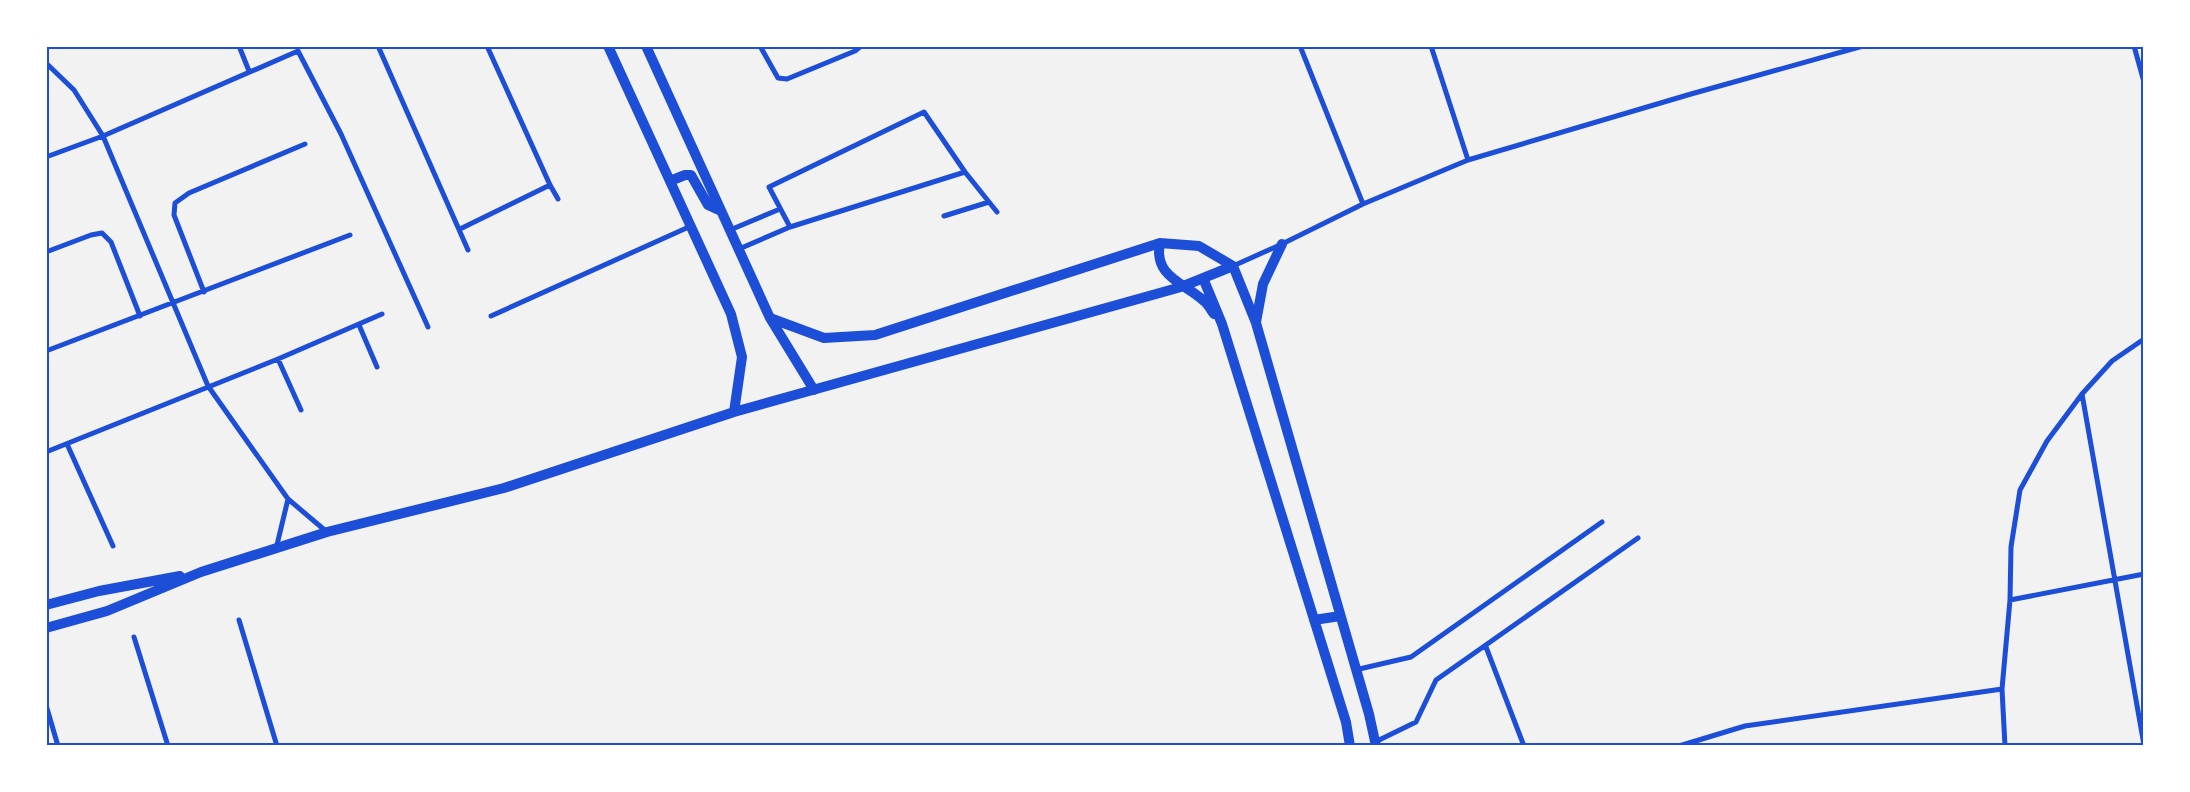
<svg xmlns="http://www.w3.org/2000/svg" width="2190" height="792" font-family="'Alegreya Sans',sans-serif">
	<rect width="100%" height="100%" fill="#f2f2f2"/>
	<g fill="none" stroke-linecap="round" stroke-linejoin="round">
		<path stroke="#1d4ed8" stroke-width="5" d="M239,46L249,71
			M378,46L468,250
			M487,46L550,185L558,199
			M760,46L778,78L787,79L855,51L861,46
			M1300,46L1363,204
			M1431,46L1468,160
			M2134,46L2144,82
			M46,63L74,90L103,136L208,386L288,499L327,532
			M46,157L103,136L298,51L341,134L428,327
			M944,216L989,202
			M790,227L769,187L924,112L965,172L997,212
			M460,229L550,185
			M730,230L780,209
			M739,249L790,227L965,172
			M46,252L91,235L102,233L111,242L140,316
			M1233,266L1282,244L1363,204L1468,160L1691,94L1863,46
			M204,292L174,215L175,203L189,193L305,144
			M491,316L691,226
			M359,325L377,367
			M46,351L350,235
			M278,359L301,410
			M2082,394L2144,745
			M67,444L113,546
			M46,452L278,359L382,314
			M276,549L288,499
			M2010,600L2144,574
			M239,620L277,746
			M134,637L168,746
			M1486,647L1524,746
			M1355,670L1411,657L1602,522
			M46,705L58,746
			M1375,742L1416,722L1436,680L1638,538
			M1679,746L1745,726L2002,689
			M2005,746L2002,689L2010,600L2011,547L2020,490L2047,441L2082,394L2112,361L2144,339"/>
		<path stroke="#1d4ed8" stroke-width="10" d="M608,46L731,314L742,357L734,412
			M646,46L770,318L814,390
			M670,181L685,175H691L708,205L721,211
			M1160,243C1153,277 1185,283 1204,301C1208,304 1211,310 1214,314
			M1233,266L1256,323L1369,714L1376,746
			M1203,278L1222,324L1346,722L1350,746
			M770,318L824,338L875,335L1160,243L1199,246L1233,266
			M1256,322L1263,284L1282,244
			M46,605L99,591L180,576
			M1314,620L1340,616
			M46,628L107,611L201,572L327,532L504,488L734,412L1181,287L1233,266"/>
	</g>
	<rect width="2190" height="792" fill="none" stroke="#ffffff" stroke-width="95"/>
	<rect x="48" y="48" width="2094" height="696" fill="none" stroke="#1d4ed8" stroke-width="2"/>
</svg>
